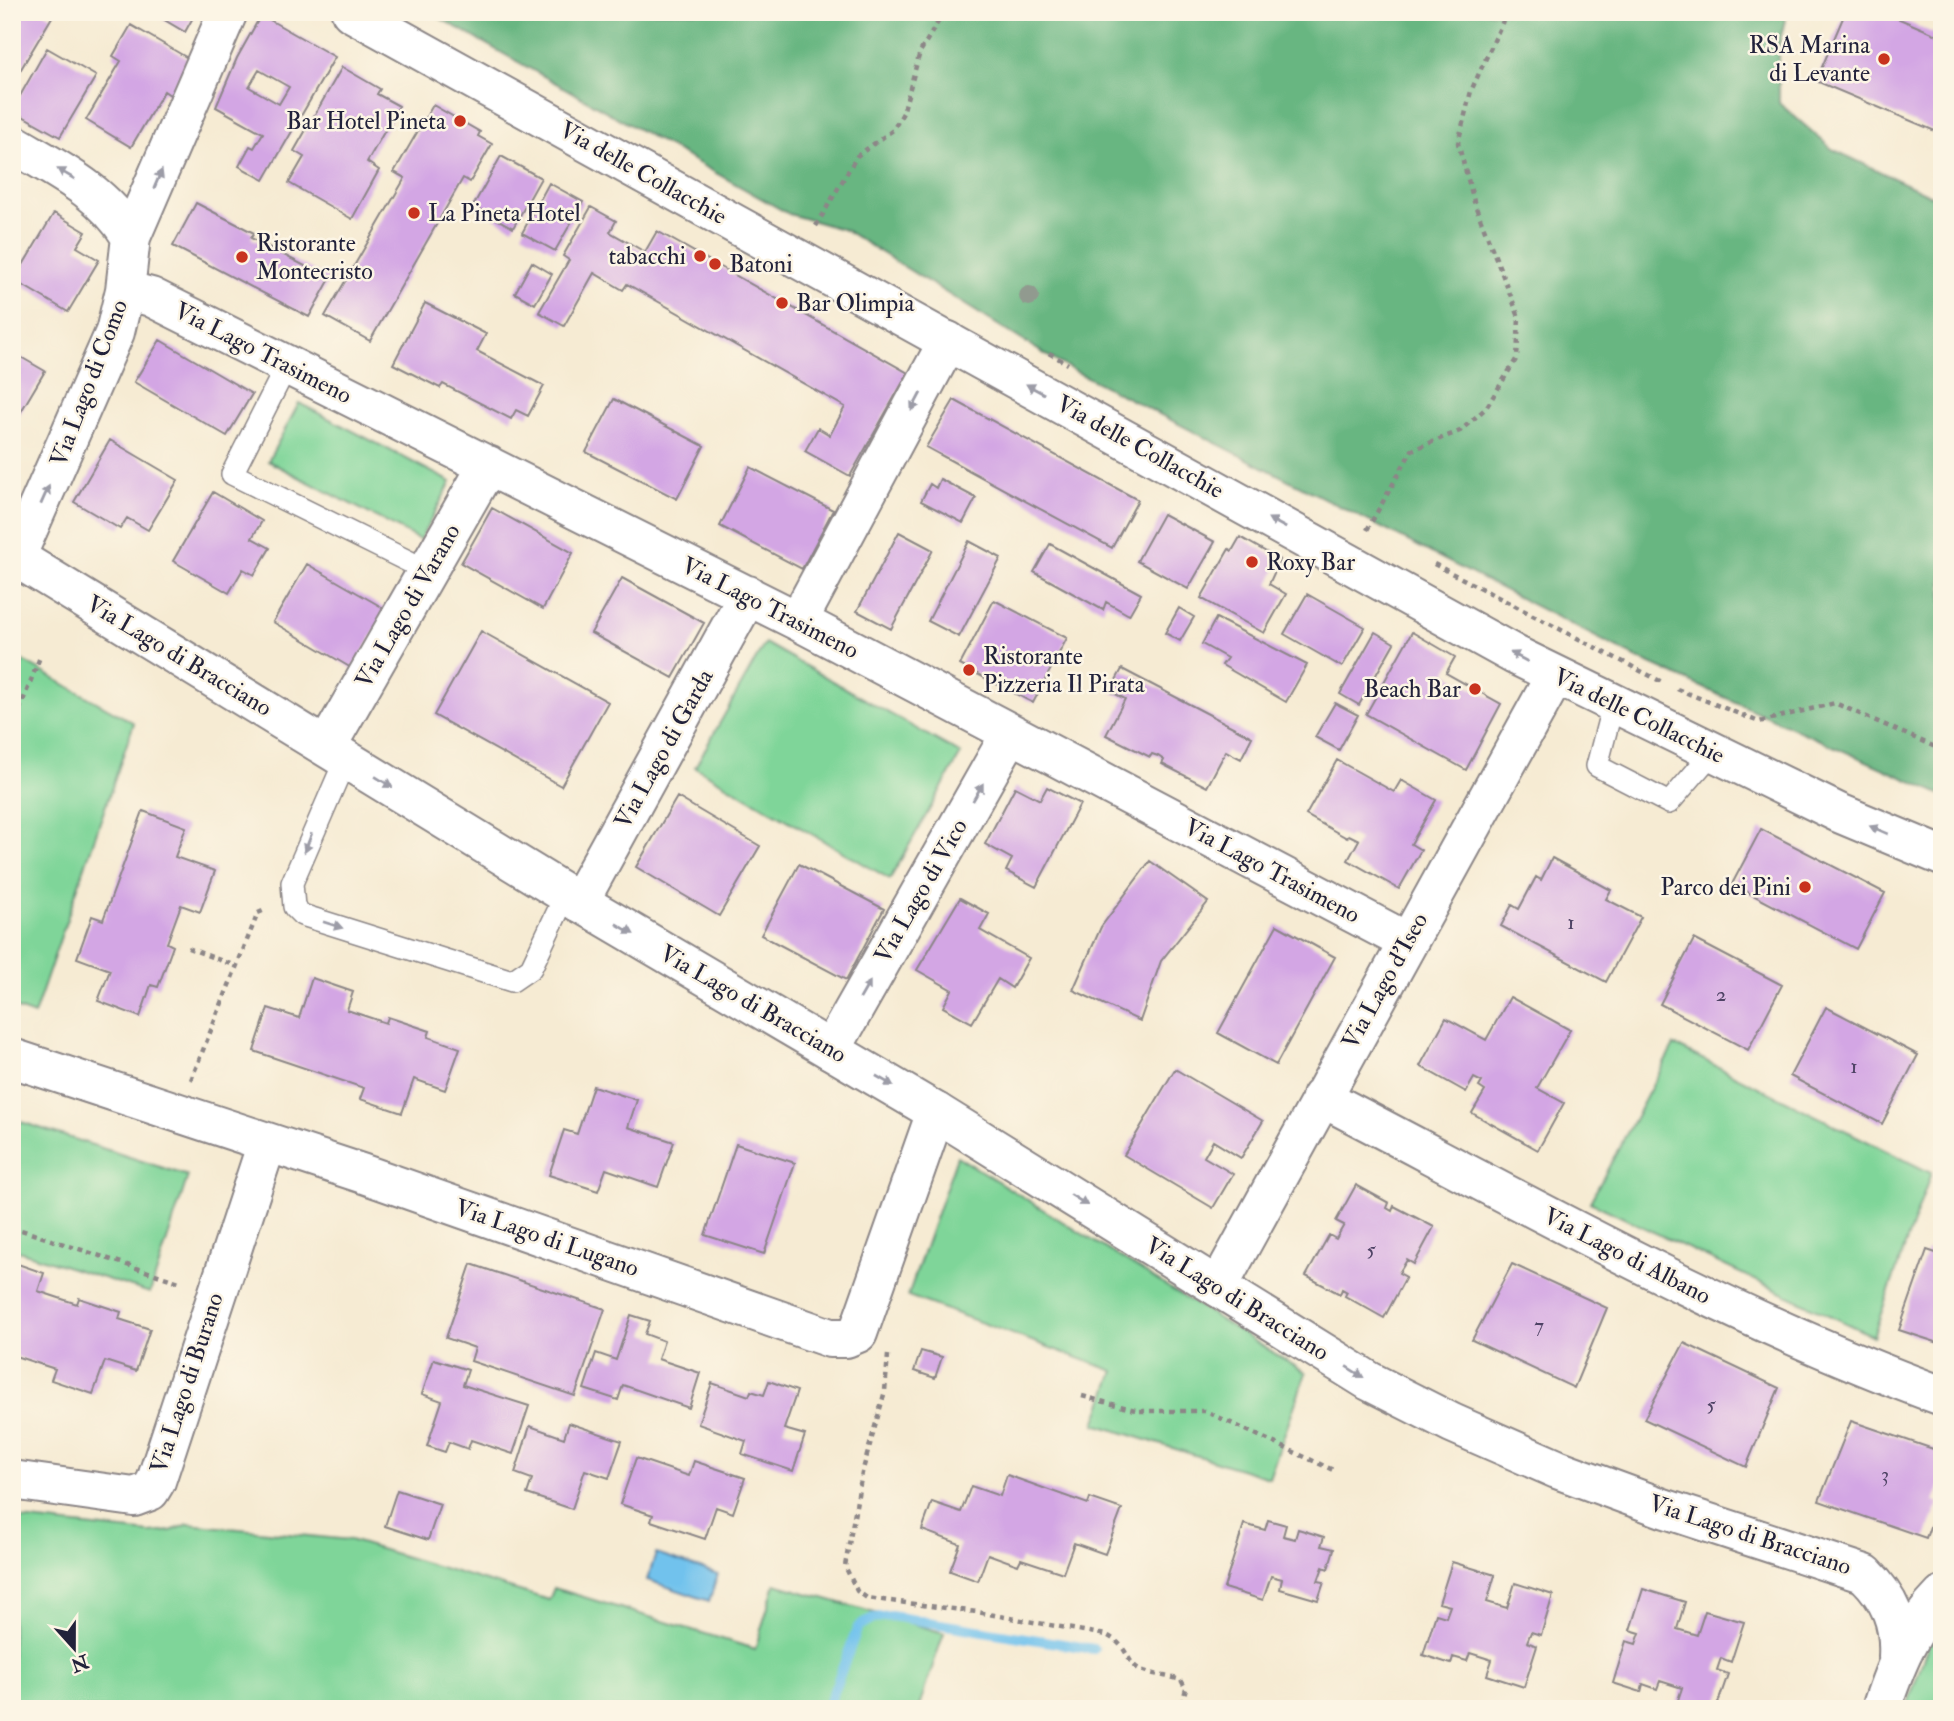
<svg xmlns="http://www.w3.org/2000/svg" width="1954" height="1721" font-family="'IM FELL Double Pica',serif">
	<rect width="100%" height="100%" fill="#fcf5e5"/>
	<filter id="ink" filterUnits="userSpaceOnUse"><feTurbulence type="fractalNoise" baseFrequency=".0143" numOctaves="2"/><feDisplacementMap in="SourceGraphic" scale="14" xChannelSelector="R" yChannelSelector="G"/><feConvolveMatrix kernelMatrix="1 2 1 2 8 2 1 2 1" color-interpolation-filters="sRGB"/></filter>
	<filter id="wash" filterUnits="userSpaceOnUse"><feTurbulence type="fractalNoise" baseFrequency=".00686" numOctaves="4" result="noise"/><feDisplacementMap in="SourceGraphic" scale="28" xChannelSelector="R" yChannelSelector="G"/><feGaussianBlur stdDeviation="1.57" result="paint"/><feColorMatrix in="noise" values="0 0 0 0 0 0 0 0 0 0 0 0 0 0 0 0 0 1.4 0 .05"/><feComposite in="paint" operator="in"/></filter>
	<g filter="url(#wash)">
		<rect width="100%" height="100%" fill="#f6ebd3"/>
		<path fill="#7fd599" stroke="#507c6a" stroke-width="2" d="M299,403L451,482L420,540L268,461Z
			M765,643L961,754L890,879L695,767Z
			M23,661L134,723L34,1015L12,1007V688Z
			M1674,1045L1931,1173L1873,1336L1590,1202Z
			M12,1119L188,1176L150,1293L12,1249Z
			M957,1156L1306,1373L1269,1478L1095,1424L1114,1371L908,1296Z
			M12,1518L150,1533L171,1531L188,1524L350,1540L549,1600L554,1588L755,1649L775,1584L944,1633L918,1709H12Z
			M1942,1622V1709H1906L1929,1643Z"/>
		<path fill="#67b681" stroke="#446c5e" stroke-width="2" d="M429,12H1787L1779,44V103L1832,149L1942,201V795L1637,658L1059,363L845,230L789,214Z"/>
		<path fill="#71c2ed" stroke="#4a7294" stroke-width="2" d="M656,1554L718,1574L709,1601L647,1580Z"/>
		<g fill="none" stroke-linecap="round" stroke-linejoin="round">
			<path stroke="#71c2ed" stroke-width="10" d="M827,1709L858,1627L873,1618L891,1616L1094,1649"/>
		</g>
		<g id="blocks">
			<path fill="#d3a6e4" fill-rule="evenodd" d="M12,12H44L52,17L15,79L12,78Z
				M151,12H196L185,32Z
				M1852,12H1883L1942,37V134L1816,81L1845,13L1850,15Z
				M261,15L335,57L264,180L239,166L250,146L254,148L263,133L216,107L237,58ZM259,70L289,87L279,104L249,87Z
				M131,25L191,60L170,95L164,91L131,147L86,120L121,61L113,56Z
				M47,48L96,76L60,137L12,110Z
				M342,67L380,89L377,94L399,106L367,162L379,170L352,219L289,183L304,157L294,151Z
				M433,105L480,132L478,136L492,144L470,182L463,178L370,341L325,316L405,178L394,172Z
				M501,156L541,178L513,228L473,206Z
				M549,183L583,202L555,251L522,233Z
				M196,203L254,233L251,238L330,279L309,317L173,246Z
				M591,207L616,221L610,232L645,252L657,231L908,373L850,476L805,451L818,428L830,435L845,407L627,284L623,290L594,273L564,326L539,312L569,260L563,256Z
				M54,213L86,232L77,247L99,260L68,312L14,280Z
				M532,262L552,274L535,304L515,293Z
				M425,303L486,334L477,351L544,386L528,416L516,410L511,419L443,384L440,388L393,364Z
				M160,340L252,394L227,436L134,382Z
				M12,352L45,371L16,420L12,418Z
				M614,399L704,446L677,499L586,452Z
				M954,400L1138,500L1112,548L926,447Z
				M110,440L178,480L148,530L127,518L120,529L74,502Z
				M750,467L833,510L802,569L720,526Z
				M940,479L976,498L963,523L921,501L930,484L936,488Z
				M213,492L262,521L252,538L270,548L254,575L243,569L229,593L173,561Z
				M492,508L573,553L543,609L461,563Z
				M1163,514L1215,542L1188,589L1137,561Z
				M899,532L933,550L891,629L857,611Z
				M1240,537L1280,560L1269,584L1286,594L1264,633L1201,598L1229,549L1232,551Z
				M969,541L1001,558L959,637L928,621Z
				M1050,544L1141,594L1129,615L1106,602L1103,610L1034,572Z
				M307,564L387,610L353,669L273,622Z
				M622,578L704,623L673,678L591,633Z
				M1307,594L1365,627L1342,667L1284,634Z
				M994,600L1067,638L1033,703L960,665Z
				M1179,608L1194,617L1180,641L1165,633Z
				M1216,618L1307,665L1286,702L1222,665L1227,658L1202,644Z
				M481,631L608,702L561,786L434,715Z
				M1375,632L1394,643L1359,705L1340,694Z
				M1412,632L1455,657L1446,673L1501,704L1466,770L1366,714Z
				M1122,669L1252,737L1241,759L1226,751L1207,787L1162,764L1164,760L1158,756L1152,754L1150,757L1106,735L1125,699L1110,691Z
				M1335,703L1358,715L1339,750L1315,737Z
				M1337,760L1394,792L1401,780L1436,800L1411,844L1421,850L1399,889L1348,860L1359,840L1349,835L1347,838L1306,815Z
				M1015,787L1040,800L1047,787L1080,804L1036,887L1006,871L1012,859L985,844Z
				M677,797L760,846L719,916L636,867Z
				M143,811L186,827L175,857L215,871L200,912L181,905L167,943L173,946L158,987L151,985L140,1017L98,1001L110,970L77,958L92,916L103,920Z
				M1761,829L1885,893L1856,949L1732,884Z
				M1552,858L1611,890L1606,899L1641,917L1606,982L1501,926L1512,905L1519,909L1536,877L1541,880Z
				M1150,861L1208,902L1161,961L1140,1021L1073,990L1101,927Z
				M799,864L884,909L846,980L761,935Z
				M960,898L989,914L980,930L1029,958L1012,988L998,979L972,1023L943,1007L952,990L917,970Z
				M1277,925L1335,957L1276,1065L1218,1033Z
				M1694,939L1782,985L1748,1050L1660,1004Z
				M312,978L353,992L347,1010L386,1023L388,1017L430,1031L428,1037L460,1048L445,1090L414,1079L402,1113L360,1099L364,1088L254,1051L268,1008L299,1018Z
				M1510,997L1570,1030L1537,1088L1564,1103L1538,1150L1472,1113L1485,1091L1479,1087L1482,1082L1474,1078L1466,1092L1420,1066L1446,1018L1486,1040Z
				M1826,1007L1918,1055L1882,1124L1790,1076Z
				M1175,1069L1263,1121L1241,1158L1213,1141L1204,1157L1233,1174L1213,1208L1124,1155Z
				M593,1086L637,1100L628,1127L674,1142L658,1187L606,1169L598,1191L549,1175L564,1130L577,1134Z
				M736,1144L795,1163L764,1254L705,1235Z
				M1356,1185L1389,1203L1387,1208L1392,1211L1394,1206L1434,1227L1414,1264L1407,1260L1399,1273L1406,1277L1384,1318L1345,1296L1347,1292L1342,1289L1340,1294L1306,1276L1329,1235L1336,1239L1344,1225L1336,1221Z
				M1927,1250L1942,1255V1344L1899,1330Z
				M12,1262L44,1273L38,1291L77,1304L79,1298L121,1312L119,1319L150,1329L136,1371L105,1361L93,1394L51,1380L55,1369L12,1355Z
				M471,1264L605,1309L575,1396L471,1361L475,1348L446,1338Z
				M1512,1264L1607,1308L1574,1388L1472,1340Z
				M631,1315L650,1321L645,1334L664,1341L658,1359L700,1373L689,1408L623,1385L618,1400L584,1389L596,1353L616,1360Z
				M1684,1343L1779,1388L1746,1467L1644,1419Z
				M921,1351L942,1357L935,1378L914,1371Z
				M434,1359L468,1370L463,1385L529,1406L513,1454L471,1440L468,1449L449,1442L445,1452L427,1446L442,1401L422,1394Z
				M769,1381L797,1391L784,1429L805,1435L793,1471L742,1454L746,1441L698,1424L712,1383L749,1396L751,1391L764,1395Z
				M1851,1421L1942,1452V1480L1934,1502L1938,1504L1926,1538L1819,1501Z
				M569,1423L622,1441L609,1478L585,1470L572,1509L527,1494L532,1479L515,1473L530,1426L564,1438Z
				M636,1458L689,1476L694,1461L745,1478L733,1513L716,1507L705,1539L651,1521L653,1515L620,1504Z
				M1007,1475L1088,1504L1090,1498L1122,1509L1105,1554L1074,1543L1063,1573L1021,1559L1018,1565L988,1554L978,1581L950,1571L960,1544L922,1530L932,1502L961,1512L971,1486L1000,1496Z
				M397,1490L440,1504L428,1540L385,1526Z
				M1268,1520L1286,1525L1283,1536L1295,1539L1298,1529L1324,1537L1321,1546L1334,1549L1328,1569L1323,1567L1318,1581L1324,1582L1318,1600L1280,1589L1282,1579L1271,1576L1263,1600L1224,1588L1244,1524L1265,1530Z
				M1452,1562L1495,1575L1487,1602L1507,1608L1515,1583L1553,1595L1541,1635L1531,1632L1527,1642L1537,1646L1524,1687L1487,1675L1492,1660L1470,1653L1467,1661L1453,1657L1451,1664L1423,1655L1436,1614L1446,1617L1450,1606L1439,1603Z
				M1643,1589L1685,1602L1677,1629L1697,1635L1705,1611L1744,1622L1731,1662L1721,1658L1717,1670L1728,1674L1716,1709H1697L1677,1703L1682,1688L1660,1681L1657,1689L1643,1684L1641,1692L1613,1683L1626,1641L1636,1644L1640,1633L1630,1630Z"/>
		</g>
	</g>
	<g filter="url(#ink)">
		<use href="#blocks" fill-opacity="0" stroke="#8c8687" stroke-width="2"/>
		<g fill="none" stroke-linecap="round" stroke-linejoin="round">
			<defs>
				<path id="lane" d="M287,365L232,474L428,571
					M1613,704L1597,766L1669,803L1713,752
					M346,758L292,883L294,907L302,915L512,981L531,968L566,894"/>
				<path id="street" d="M12,143C58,170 103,191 131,237
					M125,290L151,297L798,621L1406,941
					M16,557L115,332L125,290L131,237L228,12
					M798,621L948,341
					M327,746L488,465
					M579,902L748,595
					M831,1050L1011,733
					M12,1058L361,1173L830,1338H846L858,1333L936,1112
					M1321,1097C1525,1203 1726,1317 1942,1396
					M1218,1287L1555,676
					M12,1480L134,1497L150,1491L156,1481L267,1143"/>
				<path id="secondary" d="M351,12L1515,655L1839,813L1942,856
					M12,555L566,894L936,1112L1369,1381L1452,1423L1557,1469L1663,1508L1865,1574C1890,1599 1900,1622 1898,1657
					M1881,1709C1895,1667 1910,1628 1942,1596"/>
			</defs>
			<use href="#lane" stroke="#8c8687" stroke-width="24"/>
			<use href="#street" stroke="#8c8687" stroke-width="42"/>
			<use href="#secondary" stroke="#8c8687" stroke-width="42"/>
			<path stroke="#8c8687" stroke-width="4.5" stroke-dasharray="5 5" stroke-linecap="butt" d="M816,226L857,156L893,130L903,113L920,52L944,12
				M1049,353L1068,364
				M1367,530L1412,450L1460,431L1486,408L1517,358L1519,317L1475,205L1458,143L1471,91L1507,12
				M1434,564L1662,682
				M1677,689L1759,722L1835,703L1942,750
				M12,729L40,657
				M188,948L236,966
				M191,1080L258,913L265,910
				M12,1227L182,1283
				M888,1355L885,1391L862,1473L845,1566L857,1591L867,1598L977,1612L1106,1635C1130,1646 1125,1663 1141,1670C1153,1675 1168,1676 1181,1680L1186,1689L1180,1709
				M1082,1396L1139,1411H1205L1333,1470"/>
			<use href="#lane" stroke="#fff" stroke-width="21"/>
			<use href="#street" stroke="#fff" stroke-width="38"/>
			<use href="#secondary" stroke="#fff" stroke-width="38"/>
		</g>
		<circle fill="#919a8f" cx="1029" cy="296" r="10"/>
		<defs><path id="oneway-solid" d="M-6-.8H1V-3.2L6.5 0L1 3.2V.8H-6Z" transform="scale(1.75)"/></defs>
		<g fill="#9c9ca7">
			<use href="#oneway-solid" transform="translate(66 174) rotate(-150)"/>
			<use href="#oneway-solid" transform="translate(158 179) rotate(-67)"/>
			<use href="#oneway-solid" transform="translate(1035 389) rotate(-151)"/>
			<use href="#oneway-solid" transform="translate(916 402) rotate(118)"/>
			<use href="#oneway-solid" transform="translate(45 495) rotate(-66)"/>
			<use href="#oneway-solid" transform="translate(1277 523) rotate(-151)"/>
			<use href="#oneway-solid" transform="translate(1519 657) rotate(-152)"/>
			<use href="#oneway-solid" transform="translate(384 782) rotate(32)"/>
			<use href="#oneway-solid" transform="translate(978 792) rotate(-60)"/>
			<use href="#oneway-solid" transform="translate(1879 830) rotate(-157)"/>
			<use href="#oneway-solid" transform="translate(308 843) rotate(111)"/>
			<use href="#oneway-solid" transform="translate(333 925) rotate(18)"/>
			<use href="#oneway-solid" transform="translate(625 929) rotate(30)"/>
			<use href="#oneway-solid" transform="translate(865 990) rotate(-60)"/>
			<use href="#oneway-solid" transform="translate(885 1081) rotate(30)"/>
			<use href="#oneway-solid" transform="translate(1079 1200) rotate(32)"/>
			<use href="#oneway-solid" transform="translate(1355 1372) rotate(32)"/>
		</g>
	</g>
	<g fill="#c8321e" stroke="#fcf5e5" stroke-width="2.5">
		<circle cx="1884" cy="59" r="7"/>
		<circle cx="460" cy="121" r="7"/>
		<circle cx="414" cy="213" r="7"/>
		<circle cx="700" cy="256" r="7"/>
		<circle cx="242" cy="257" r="7"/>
		<circle cx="715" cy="264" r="7"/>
		<circle cx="782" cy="303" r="7"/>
		<circle cx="1252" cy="562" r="7"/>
		<circle cx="969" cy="670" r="7"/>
		<circle cx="1475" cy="689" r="7"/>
		<circle cx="1805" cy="887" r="7"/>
	</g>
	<g text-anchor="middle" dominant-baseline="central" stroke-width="5" stroke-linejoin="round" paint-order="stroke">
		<g font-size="21" fill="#4e4365">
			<text x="1571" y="922">1</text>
			<text x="1721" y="994">2</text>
			<text x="1854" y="1066">1</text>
			<text x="1371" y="1249">5</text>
			<text x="1539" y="1325">7</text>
			<text x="1711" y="1404">5</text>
			<text x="1885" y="1474">3</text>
		</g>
		<g font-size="24" fill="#22223b" stroke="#fcf5e5" text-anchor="start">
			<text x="1870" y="45" text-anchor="end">RSA Marina<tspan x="1870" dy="28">di Levante</tspan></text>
			<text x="446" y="121" text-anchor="end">Bar Hotel Pineta</text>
			<text x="428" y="213">La Pineta Hotel</text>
			<text x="256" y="243">Ristorante<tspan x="256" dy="28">Montecristo</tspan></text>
			<text x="686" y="256" text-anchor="end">tabacchi</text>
			<text x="729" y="264">Batoni</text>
			<text x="796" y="303">Bar Olimpia</text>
			<text x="1266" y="562">Roxy Bar</text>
			<text x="983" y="656">Ristorante<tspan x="983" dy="28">Pizzeria Il Pirata</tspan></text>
			<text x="1461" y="689" text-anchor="end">Beach Bar</text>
			<text x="1791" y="887" text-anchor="end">Parco dei Pini</text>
		</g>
		<g font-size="24" fill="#22223b" stroke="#fcf5e5">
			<text transform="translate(643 173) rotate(29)">Via delle Collacchie</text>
			<text transform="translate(263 353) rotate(27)">Via Lago Trasimeno</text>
			<text transform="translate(89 383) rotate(-69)">Via Lago di Como</text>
			<text transform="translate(1140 447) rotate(29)">Via delle Collacchie</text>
			<text transform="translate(408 606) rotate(-60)">Via Lago di Varano</text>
			<text transform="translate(770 608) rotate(27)">Via Lago Trasimeno</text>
			<text transform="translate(179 656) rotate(31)">Via Lago di Bracciano</text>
			<text transform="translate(1639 716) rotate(26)">Via delle Collacchie</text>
			<text transform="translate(664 749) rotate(-61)">Via Lago di Garda</text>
			<text transform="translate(1272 871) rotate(28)">Via Lago Trasimeno</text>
			<text transform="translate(921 891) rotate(-60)">Via Lago di Vico</text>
			<text transform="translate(1385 981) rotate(-61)">Via Lago d'Iseo</text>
			<text transform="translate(753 1004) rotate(30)">Via Lago di Bracciano</text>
			<text transform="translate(547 1238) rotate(19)">Via Lago di Lugano</text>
			<text transform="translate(1627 1256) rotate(27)">Via Lago di Albano</text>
			<text transform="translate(1237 1299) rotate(32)">Via Lago di Bracciano</text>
			<text transform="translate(187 1383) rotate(-72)">Via Lago di Burano</text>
			<text transform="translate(1750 1535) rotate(18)">Via Lago di Bracciano</text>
		</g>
	</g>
	<rect width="1954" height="1721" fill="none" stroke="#fcf5e5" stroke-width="42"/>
	<g transform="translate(74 1648) rotate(159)" stroke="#fcf5e5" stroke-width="5" paint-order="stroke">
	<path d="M0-5L12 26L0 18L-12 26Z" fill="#22223b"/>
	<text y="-10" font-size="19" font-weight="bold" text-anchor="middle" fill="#22223b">N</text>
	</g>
</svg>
